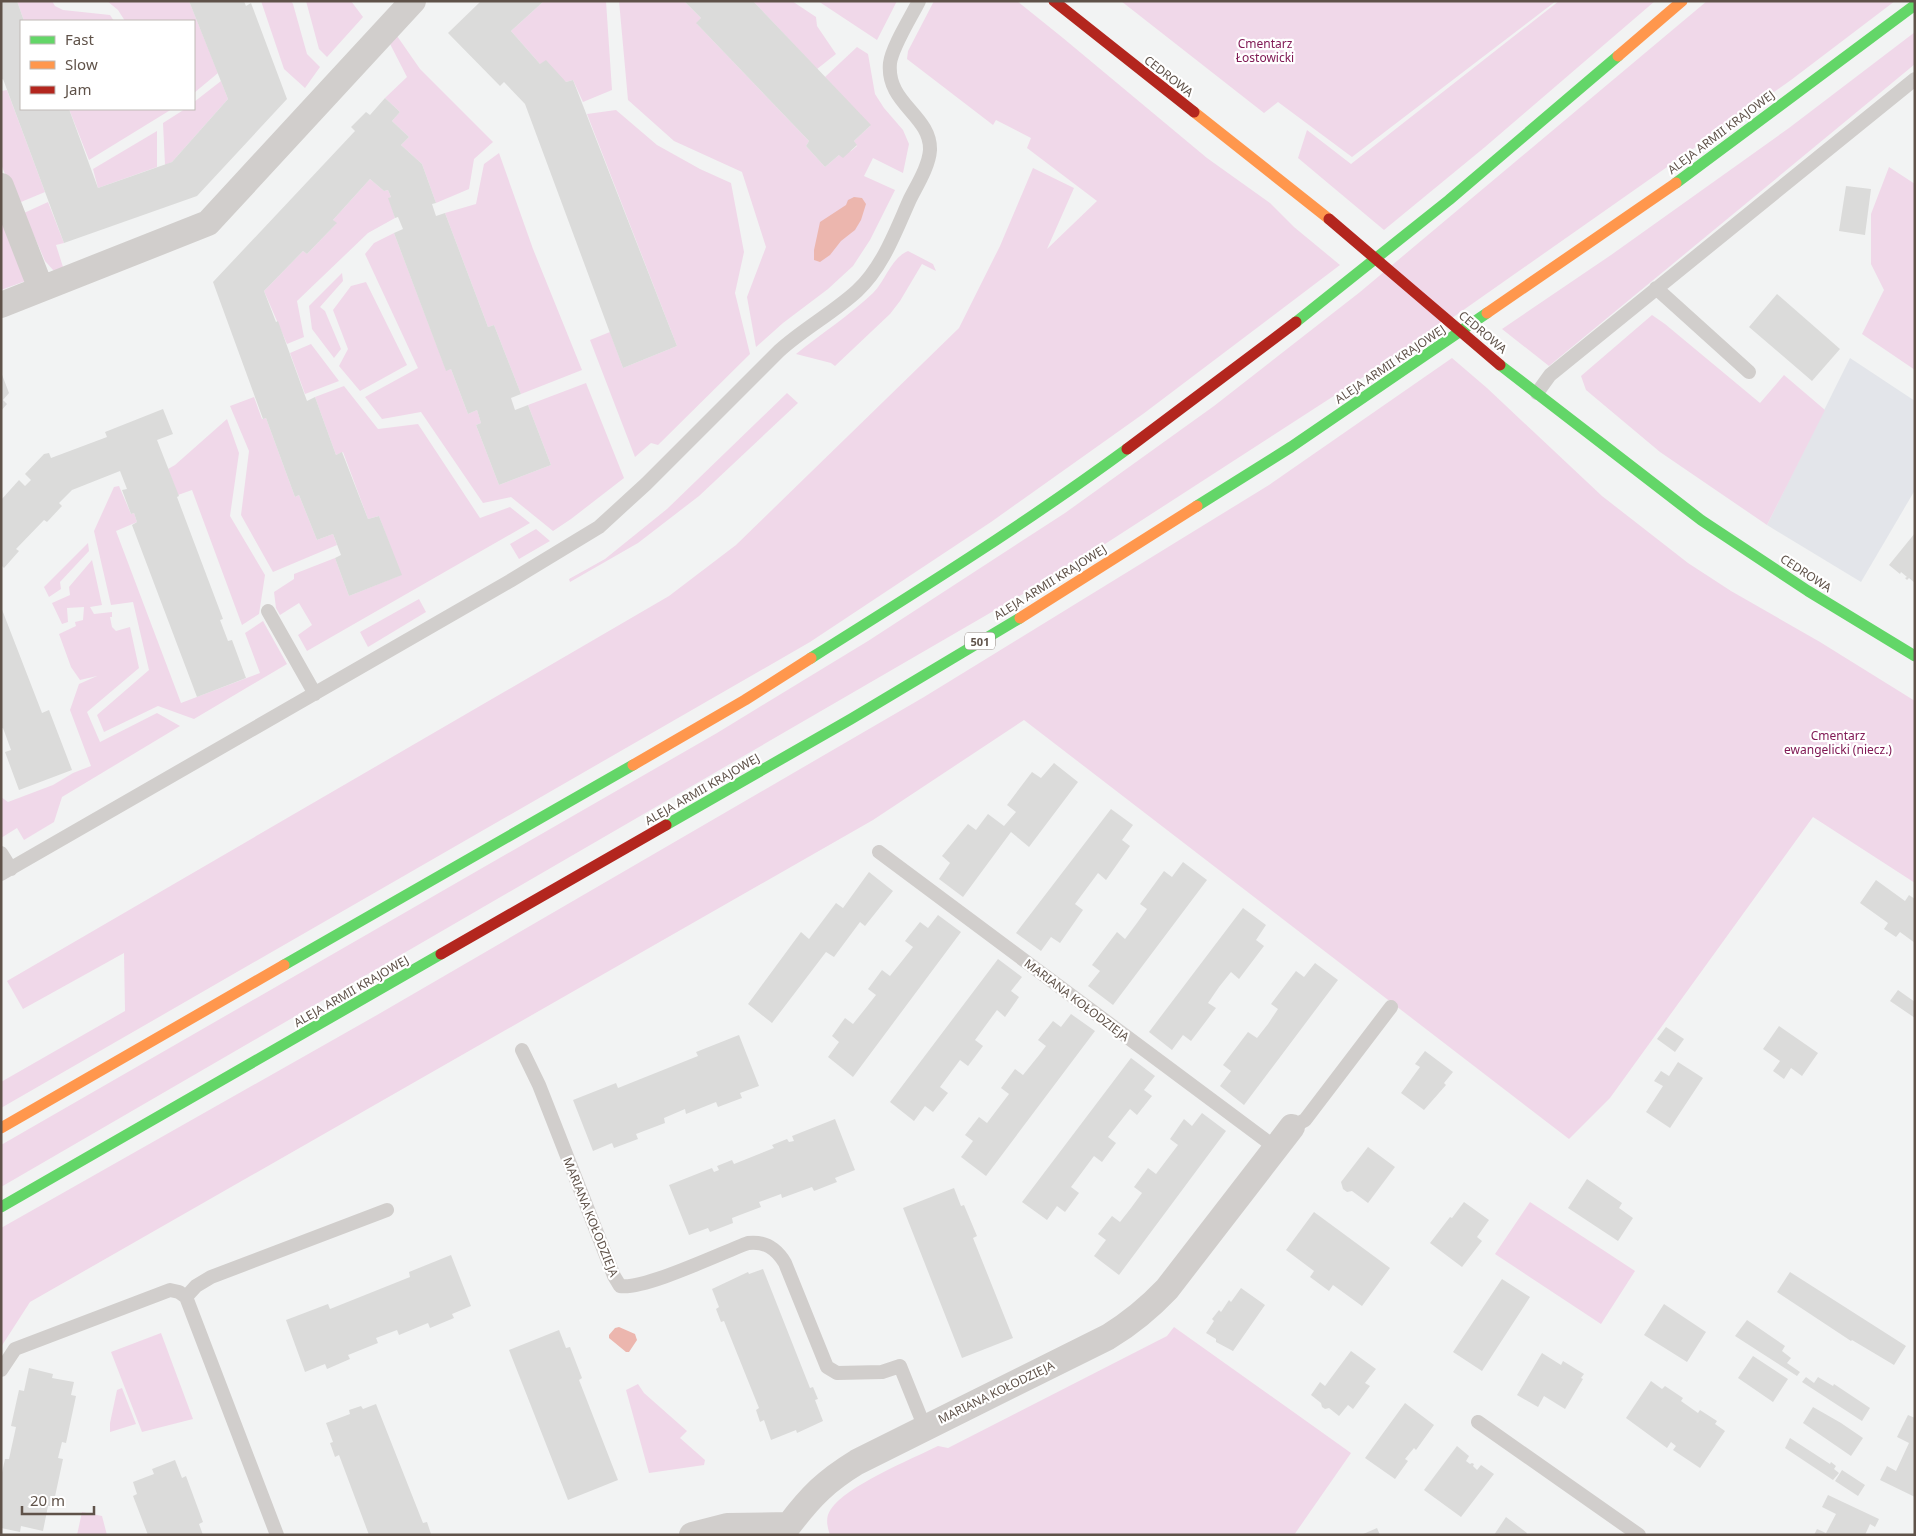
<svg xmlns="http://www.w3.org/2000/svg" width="1916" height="1536" font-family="'Noto Sans',sans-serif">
	<rect width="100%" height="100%" fill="#f2f3f3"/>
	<path fill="#e3e5ea" d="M1850,358L1915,401V490L1861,582L1767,525Z"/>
	<path fill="#f0d8e9" d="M17,1H52L55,6L63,10L110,15L114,21H24Z
		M107,1H189L218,73L194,93V21H125L118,10Z
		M261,1H291L293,4L307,54L320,67L305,88L284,69Z
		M306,1H351L363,17L327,57L319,49Z
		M544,1H606L612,90L583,102L573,80L566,82L540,64L511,31Z
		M619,1H684L701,18L697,24L809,141L806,146L825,167L839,155L851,151L857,146L854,141L870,126L825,77L857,47L868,54L875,94L884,108L903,130L909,144L903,173L873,158L864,176L895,190L870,240L853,266L828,289L783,323L756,347L747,297L766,247L742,172L674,141L628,100Z
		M753,1H792L816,17L817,26L836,54L817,69Z
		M818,1H897L877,40Z
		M934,1H1017L1063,38L1207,158L1270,203L1294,227L1340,265L1143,414L991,522L810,642L1,1108V1082L125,1011L124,953L23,1009L7,981L669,596L736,545L959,328L1000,246L1033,168L1074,188L1047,249L1097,201L1027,148L1031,138L996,120L993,125L907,59L908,51Z
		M1121,1H1556L1352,157L1278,102L1264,113Z
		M1559,1H1655L1485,147L1384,230L1298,158L1307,130L1351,164Z
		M1707,1H1895L1791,80L1425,337L1071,566L1,1187V1145L717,733L868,641L1065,513L1214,406L1360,292Z
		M1915,32V64L1549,366L1502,329L1611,255L1789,128Z
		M395,33L420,69L493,142L474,159L469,189L436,203L422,164L401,145L409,137L392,121L400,112L385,98L407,77L388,40Z
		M221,81L228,99L172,162L165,165L163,123L185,109H194V102Z
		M7,90L45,192L21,202L15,199L1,164V91Z
		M69,109H172L89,160Z
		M616,110L657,145L700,169L731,183L744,252L735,293L750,354L658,445L651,443L635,457L590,340L610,332L623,368L677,346L587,114Z
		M157,131V167L98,188L93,169Z
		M499,153L533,249L582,370L521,394L494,325L488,327L445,213L476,204L484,164Z
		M1889,167L1915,184V370L1862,334L1884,290L1871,264V214Z
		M370,179L384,191L388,190L391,197L389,198L395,218L368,233L297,301L304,337L287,344L264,291L303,251L307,254L336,224L333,220Z
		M48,202L64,243L56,245L63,267L54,271L45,261L24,213Z
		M1,216L31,279L1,290Z
		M394,233L446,370L451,369L468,414L477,410L481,423L476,425L499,485L551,465L528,405L586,383L624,478L571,519L553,531L511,497L483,503L421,412L382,419L365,397L418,368L365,254L374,243Z
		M908,251L933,264L936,271L922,264L900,301L890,314L835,366L831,363L796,354C822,333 850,315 873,293C886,280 891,258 908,251Z
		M342,273L343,281L320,307L325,311L341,349L334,358L312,329L309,306Z
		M366,282L407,365L360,391L339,366L348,349L333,310L351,286Z
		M1652,315L1665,324L1760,403L1784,375L1825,410L1767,525L1660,452L1586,390L1581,376Z
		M311,344L339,381L305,394L290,353Z
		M1452,358L1487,388L1602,496L1688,563L1731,591L1820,642L1915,701V883L1813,817L1610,1098L1569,1139L1024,720L873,820L30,1302L1,1347V1228L377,1015L924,697L1269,485Z
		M344,386L378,429L418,424L480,518L510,507L530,523L307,651L298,635L312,625L299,603L280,615L276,608L274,592L294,579V574L335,558L349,596L401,575L379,516L368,519L343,452L336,455L315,397Z
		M787,393L798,403L699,496L638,543L570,582L569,579L605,559L667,509Z
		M254,397L262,419L266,418L295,497L299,495L317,540L333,534L337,545L273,572L241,515L249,451L230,406Z
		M227,419L239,453L230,516L265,575L259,614L242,625L192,490L178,495L168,469L175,465Z
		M119,486L131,514L134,513L137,522L116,531L181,703L260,673L245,633L263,621L287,664L194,719L158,706L104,732L97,715L149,670L133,602L111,605L94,531L114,487Z
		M536,529L550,541L519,559L510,544Z
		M88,543L89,551L60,582L61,589L49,597L44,587Z
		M92,560L102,605L90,607L94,614L112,612V617H110L112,627L116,631L130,627L139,668L87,712L100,742L157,713L180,726L62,797L54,822L24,840L17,828L1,838V797L8,802L53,785L73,773L91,766L70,710L79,684L97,676L80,680L71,667L59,634L76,626L75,622L83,620L84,607L67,608L68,622L62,624L52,603L70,595L69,587Z
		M419,599L426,612L368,647L360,632Z
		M1530,1202L1635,1271L1601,1324L1495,1254Z
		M1174,1327L1351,1453L1294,1535H830C827,1526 825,1517 831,1509C846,1486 912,1459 938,1446L948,1448L1167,1336Z
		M161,1333L193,1419L142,1432L111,1352Z
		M638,1384L644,1393L687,1431L680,1438L705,1460L704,1465L649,1473L626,1390Z
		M122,1388L136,1424L110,1432V1423L117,1390Z
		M82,1512L102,1516L107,1535H77Z"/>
	<path fill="#ecb6ae" d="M854,197L862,198L866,204L861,220L855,230L841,241L830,255L820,262L814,260V250L820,222L846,205L848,200Z
		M619,1327L635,1334L637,1340L629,1352H626L609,1338V1335L615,1328Z"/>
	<path fill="#dbdbda" d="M1,1H17L24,21H21V109H69L98,188L172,162L228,99L189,1H244L246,6L251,3L287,99L197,196L64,243L3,79L1,80Z
		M481,1H544L511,31L540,64L546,60L566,82L573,80L677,346L623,368L525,104L504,82L500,86L448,33Z
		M684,1H753L871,125L854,141L857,145L843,158L839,155L825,167L806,146L809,141L696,23L701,18Z
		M385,98L400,112L392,121L409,137L401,145L422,164L436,203L432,204L436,216L445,213L488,327L494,325L521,394L511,398L515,410L528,405L551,465L499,485L476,425L481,423L477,410L468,414L451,369L446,371L394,233L403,229L398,217L395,218L388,198L391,197L388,190L384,191L370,179L333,220L337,223L307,254L303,251L264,291L276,322L278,321L307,401L315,397L336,455L342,452L368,519L379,516L402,575L349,596L335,558L341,555L333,534L317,540L299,495L295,497L266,418L263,419L213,282L355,131L351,127L366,112L370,115Z
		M1846,186L1871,189L1865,235L1839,231Z
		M1777,294L1840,349L1812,381L1749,327Z
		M1,372L9,393L3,400L7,404L1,411Z
		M163,409L173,434L157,440L179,496L177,497L223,619L220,620L228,641L232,640L246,678L197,697L132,525L137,522L134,513L131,514L122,490L127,489L120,471L72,490L59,503L62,506L47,522L44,520L16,549L19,551L4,568L1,565V500L19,480L25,486L31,480L25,474L44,454L49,453L51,458L107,437L105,432Z
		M1915,533V583L1909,578L1907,580L1905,578L1907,577L1901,572L1900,574L1889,565Z
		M1,607L42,713L49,710L72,770L19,790L5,752L11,750L3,728L1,729Z
		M1054,763L1078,782L1029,847L1011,832L963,897L939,879L950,863L942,856L968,824L976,830L988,814L1004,826L1016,812L1007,805L1032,772L1041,778Z
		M1111,809L1133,825L1122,840L1130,846L1106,880L1098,873L1075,904L1083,910L1060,943L1051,937L1041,951L1016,933Z
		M1183,862L1207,880L1113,1005L1088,986L1100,971L1092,965L1117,932L1125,939L1137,923L1147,909L1140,904L1164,871L1172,877Z
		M869,872L893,891L865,926L860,922L834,957L826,952L772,1023L748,1004L801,932L809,939L836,903L843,908Z
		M1876,880L1905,901L1909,895L1915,899V943L1900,932L1896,937L1884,929L1888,923L1860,903Z
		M1243,908L1266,925L1256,940L1264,946L1239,979L1231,972L1219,987L1208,1003L1216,1008L1191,1041L1183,1035L1172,1050L1149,1032Z
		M938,915L961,932L853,1077L828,1057L839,1042L832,1036L845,1018L853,1024L865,1009L876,995L868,989L882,970L890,976L902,961L913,947L905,941L920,922L928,928Z
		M998,959L1022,977L1011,991L1019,997L1005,1017L997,1010L975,1040L983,1046L968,1066L960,1060L940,1087L948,1093L933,1112L925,1106L914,1121L890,1102Z
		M1315,963L1338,980L1244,1105L1220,1086L1231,1071L1223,1065L1248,1032L1257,1038L1268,1024L1278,1009L1271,1004L1296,971L1304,977Z
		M1898,990L1915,1002V1018L1890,1001Z
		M1071,1014L1095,1031L986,1176L961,1157L973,1141L965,1135L979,1117L987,1123L1009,1094L1001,1088L1015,1069L1023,1075L1040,1054L1046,1046L1038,1040L1053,1021L1061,1027Z
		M1779,1026L1818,1053L1802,1076L1791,1068L1784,1079L1773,1071L1780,1061L1763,1049Z
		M1666,1027L1684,1039L1675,1052L1657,1039Z
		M739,1035L759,1086L740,1093L742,1098L718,1107L716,1102L686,1114L685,1109L664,1118L665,1123L636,1134L638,1139L614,1148L612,1143L593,1151L573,1100L616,1083L618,1088L698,1056L696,1052Z
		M1425,1051L1453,1072L1444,1083L1446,1085L1424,1110L1401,1093L1420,1067L1415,1064Z
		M1131,1058L1155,1076L1144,1090L1152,1096L1137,1115L1130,1109L1108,1137L1116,1143L1102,1162L1094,1156L1071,1187L1079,1193L1065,1212L1057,1206L1047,1220L1022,1202Z
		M1678,1062L1703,1078L1670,1128L1646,1112L1663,1086L1654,1081L1661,1071L1669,1076Z
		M1202,1113L1226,1131L1119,1275L1094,1256L1106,1240L1098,1234L1112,1216L1120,1222L1131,1208L1142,1193L1134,1187L1148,1168L1156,1174L1178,1145L1170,1139L1184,1119L1192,1126Z
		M835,1119L855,1170L835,1178L837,1182L814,1191L812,1187L782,1198L781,1194L759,1202L761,1207L732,1218L733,1223L710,1232L708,1228L689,1235L669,1185L712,1168L714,1172L719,1170L717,1166L732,1160L734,1164L774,1148L772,1145L787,1139L789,1142L794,1141L792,1136Z
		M1368,1147L1395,1167L1368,1203L1352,1191L1347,1192L1343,1189L1341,1182Z
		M1587,1179L1622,1203L1619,1208L1633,1218L1618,1241L1568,1208Z
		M954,1188L961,1206L964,1205L977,1236L973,1238L1013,1338L962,1358L903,1208Z
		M1464,1202L1489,1220L1477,1237L1482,1241L1462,1267L1430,1243L1450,1217L1452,1218Z
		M1314,1212L1390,1268L1362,1306L1333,1285L1329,1291L1310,1277L1314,1271L1286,1250Z
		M451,1255L471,1306L452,1314L454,1318L430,1328L428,1323L399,1335L397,1330L376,1338L378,1343L348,1355L350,1359L327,1369L325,1364L305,1372L286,1320L328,1304L330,1309L410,1277L409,1272Z
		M763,1269L810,1388L813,1387L818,1399L815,1400L823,1421L797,1433L796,1430L771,1440L764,1420L760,1422L756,1410L759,1408L724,1321L721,1322L716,1309L719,1307L712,1289L748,1272L749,1274Z
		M1790,1272L1906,1346L1894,1365L1852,1340L1851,1341L1777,1292Z
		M1502,1279L1530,1297L1482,1371L1453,1352Z
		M1241,1288L1265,1305L1233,1351L1216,1342V1339L1206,1333L1214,1321L1212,1319L1219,1310L1221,1312L1229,1300L1231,1302Z
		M1664,1304L1706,1332L1687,1362L1644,1335Z
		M1747,1320L1785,1346L1782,1351L1791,1358L1787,1363L1800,1372L1797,1376L1735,1336Z
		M559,1330L566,1348L570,1347L582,1378L579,1380L618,1480L568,1500L509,1350Z
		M1351,1351L1376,1369L1365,1383L1370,1386L1353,1409L1348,1405L1339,1416L1329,1408L1325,1409L1322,1407L1321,1403L1311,1395L1320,1382L1325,1386Z
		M1542,1353L1561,1365L1563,1361L1584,1374L1581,1378L1583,1379L1565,1409L1544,1396L1538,1407L1517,1395Z
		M1753,1356L1788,1379L1773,1402L1738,1378Z
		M29,1368L53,1374L52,1378L74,1382L71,1395L76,1396L66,1443L62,1442L58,1458L63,1459L53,1506H48L43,1531L21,1526L20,1532L1,1528V1477L5,1459H9L16,1427L11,1426L19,1390L24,1391Z
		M1806,1377L1814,1383L1818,1377L1833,1386L1834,1384L1870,1408L1862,1421L1802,1382Z
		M1651,1381L1662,1389L1665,1386L1683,1398L1681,1401L1698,1413L1700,1410L1717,1421L1715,1424L1725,1431L1700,1468L1673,1450L1676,1446L1671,1442L1667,1448L1626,1418Z
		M1405,1403L1434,1425L1416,1450L1414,1448L1405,1459L1408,1461L1395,1479L1365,1458Z
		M376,1404L423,1523L427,1522L431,1534L369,1535L339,1455L335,1457L330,1443L333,1442L326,1423L350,1414L349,1410L361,1406L363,1409Z
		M1813,1407L1841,1423L1863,1438L1851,1456L1803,1423Z
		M1908,1415L1915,1418V1497L1880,1480L1887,1466L1896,1471L1909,1443L1897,1437Z
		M1790,1438L1830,1464L1831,1462L1836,1466L1834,1469L1839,1473L1833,1480L1785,1448Z
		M1457,1446L1469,1456L1466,1461L1470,1464L1472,1463L1474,1464L1473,1466L1477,1470L1481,1465L1494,1474L1461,1517L1424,1490Z
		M175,1460L182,1478L186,1476L203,1522L199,1524L203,1535H148L133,1496L137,1494L133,1482L154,1474L152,1469Z
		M1842,1470L1865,1485L1858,1496L1835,1481Z
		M1828,1495L1879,1519L1875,1527L1870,1524L1865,1535H1814L1817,1529L1826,1533L1836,1514L1822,1507Z
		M1506,1517L1527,1533L1526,1535H1494Z
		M1377,1528L1380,1535H1361Z"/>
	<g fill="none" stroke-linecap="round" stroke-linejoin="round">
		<path stroke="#d1cecc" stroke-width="14" d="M1656,288L1749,372
			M1537,393L1550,375L1915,79
			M268,611L315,694
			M879,852L1276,1148
			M1,853L11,869
			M1,874L510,581L599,527L646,484L779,351C803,329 833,313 857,291C883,267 896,230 910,199C917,185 929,166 930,150C931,115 886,104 890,63C892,47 911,17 919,1
			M522,1050L539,1085L614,1276L620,1286C644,1290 721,1253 748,1243C765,1241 776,1248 785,1263L827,1367L837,1373L882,1372L900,1366L925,1428
			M1292,1127L1305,1120L1391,1007
			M186,1297L196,1286L211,1277L387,1210
			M1,1370L15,1349L170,1290L179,1292L186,1297L277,1535
			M1478,1422L1639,1535"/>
		<path stroke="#d1cecc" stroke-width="26" d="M1,186L41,289
			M1,305L208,223L413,1
			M789,1525C811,1496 826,1481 857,1462L1108,1337C1131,1323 1149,1308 1167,1289L1292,1127
			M692,1535L727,1526L789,1525"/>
		<path stroke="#63d668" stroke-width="11" d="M1676,183L1915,5
			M1296,322L1449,200L1618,56
			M1500,365L1701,520L1808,591L1915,656
			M1197,506L1291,447L1487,313
			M811,658C918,591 1025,524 1127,449
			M666,825L851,719L1020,618
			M284,965L633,765
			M1,1207L441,954"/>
		<path stroke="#ff974d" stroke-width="11" d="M1618,56L1682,1
			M1194,112L1329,219
			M1487,313L1676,183
			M1020,618L1197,506
			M633,765L745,700L811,658
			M1,1128L284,965"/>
		<path stroke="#b3261e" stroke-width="11" d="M1054,1L1194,112
			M1127,449L1296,322
			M441,954L666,825"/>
		<path stroke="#b3261e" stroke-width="11" d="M1329,219L1500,365"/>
	</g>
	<g text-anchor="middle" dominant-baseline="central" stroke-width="4.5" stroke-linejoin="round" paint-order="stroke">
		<rect fill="#fff" stroke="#8f8680" stroke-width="1" x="965" y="632.5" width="30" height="17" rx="4"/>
		<g font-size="11" font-weight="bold" fill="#5f5249">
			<text x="980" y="641">501</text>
		</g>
		<g font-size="12" fill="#801a55" stroke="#fff">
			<text x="1265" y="43">Cmentarz<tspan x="1265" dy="14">Łostowicki</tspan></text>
			<text x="1838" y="735">Cmentarz<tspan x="1838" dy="14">ewangelicki (niecz.)</tspan></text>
		</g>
		<g font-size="12" fill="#5f5249" stroke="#fff">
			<text transform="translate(1169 76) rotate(38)">CEDROWA</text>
			<text transform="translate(1721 132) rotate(-37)">ALEJA ARMII KRAJOWEJ</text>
			<text transform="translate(1483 332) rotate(40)">CEDROWA</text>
			<text transform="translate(1390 364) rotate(-34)">ALEJA ARMII KRAJOWEJ</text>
			<text transform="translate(1806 573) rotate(33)">CEDROWA</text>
			<text transform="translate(1050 582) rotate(-32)">ALEJA ARMII KRAJOWEJ</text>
			<text transform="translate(702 789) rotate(-30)">ALEJA ARMII KRAJOWEJ</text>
			<text transform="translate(351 991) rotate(-30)">ALEJA ARMII KRAJOWEJ</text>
			<text transform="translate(1077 1000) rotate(37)">MARIANA KOŁODZIEJA</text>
			<text transform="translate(591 1217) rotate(68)">MARIANA KOŁODZIEJA</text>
			<text transform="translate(996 1392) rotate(-26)">MARIANA KOŁODZIEJA</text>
		</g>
	</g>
	<rect width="1916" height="1536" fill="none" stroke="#5f5249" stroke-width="5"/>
	<rect x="20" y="20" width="175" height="90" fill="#ffffff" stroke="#bfbab6"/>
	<rect x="30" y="36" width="25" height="8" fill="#63d668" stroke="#bfbab6"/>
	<text x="65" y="45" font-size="15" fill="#5f5249">Fast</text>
	<rect x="30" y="61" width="25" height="8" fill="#ff974d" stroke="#bfbab6"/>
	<text x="65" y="70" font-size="15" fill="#5f5249">Slow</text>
	<rect x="30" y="86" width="25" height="8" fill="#b3261e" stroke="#bfbab6"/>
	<text x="65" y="95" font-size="15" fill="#5f5249">Jam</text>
	<path d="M22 1506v8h72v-8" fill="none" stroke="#5f5249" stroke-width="2.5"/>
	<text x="30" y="1506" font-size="15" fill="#5f5249" stroke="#ffffff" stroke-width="4" paint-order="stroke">20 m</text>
</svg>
